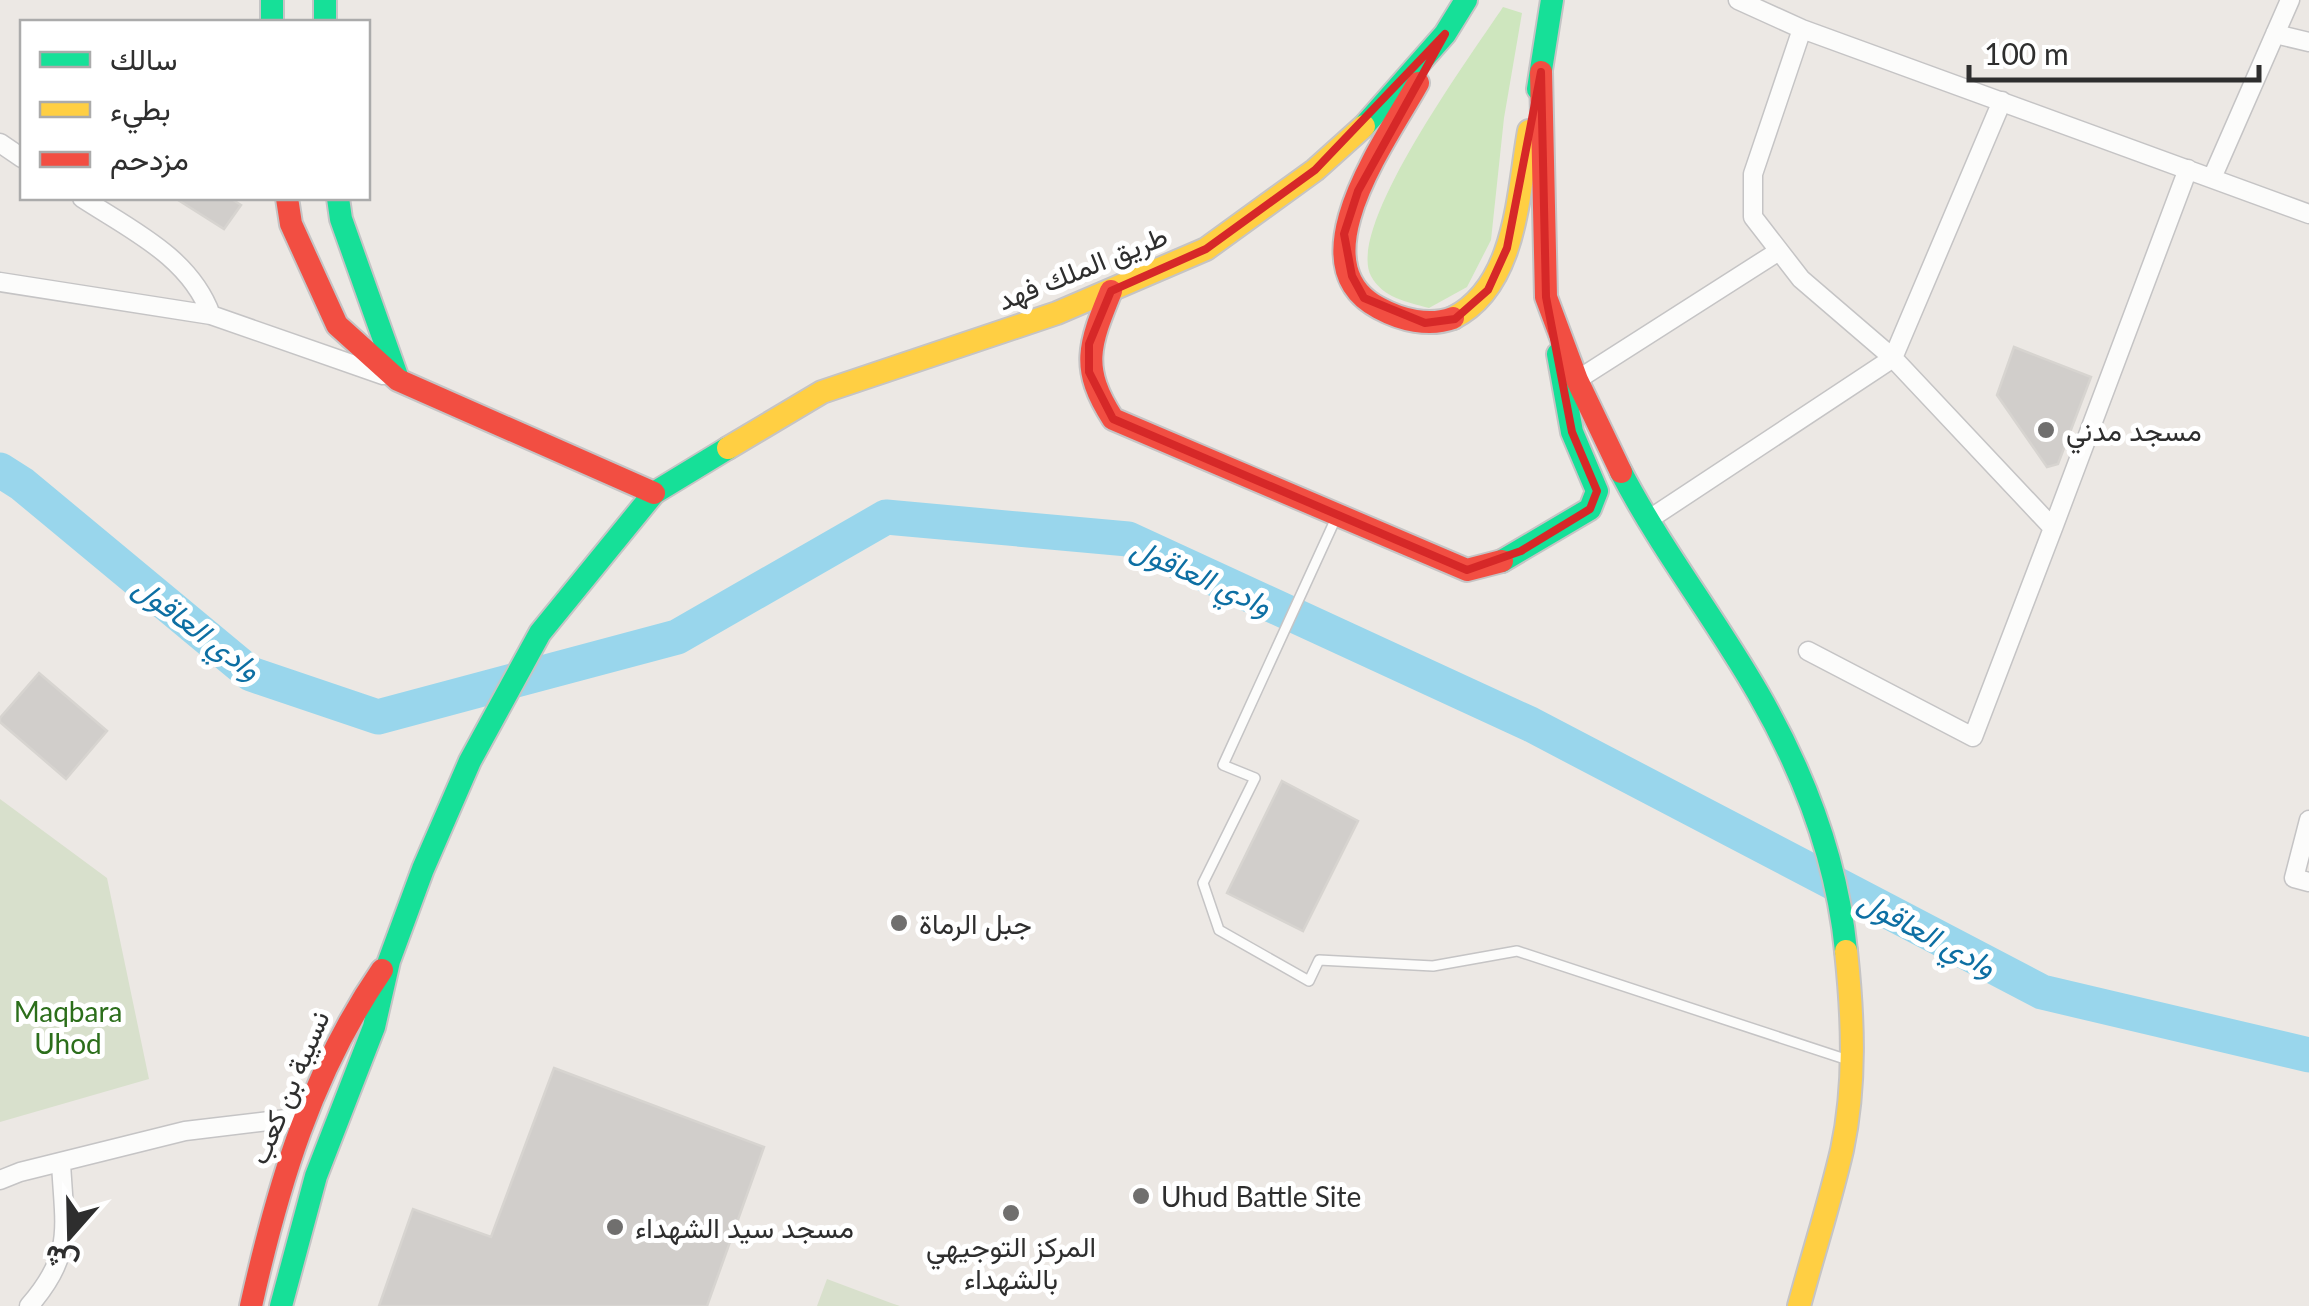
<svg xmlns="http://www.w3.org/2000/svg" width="2309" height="1306" font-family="Lato,Vazirmatn,sans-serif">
	<rect width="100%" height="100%" fill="#ece8e4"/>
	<path fill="#cee6be" d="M1503,7L1522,13L1504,118L1491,240L1467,287L1429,308C1407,302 1383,298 1371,276C1345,226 1473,53 1503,7Z"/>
	<path fill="#d8e0cc" d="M0,799L107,878L149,1079L0,1122Z
		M827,1279L891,1303L900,1306H817Z"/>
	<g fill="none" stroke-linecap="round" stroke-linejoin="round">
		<path stroke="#99d6ec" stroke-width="35" d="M0,470L22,484L251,674L378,717L677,637L886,517L1128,539L1530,724L2042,992L2309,1055"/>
	</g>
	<path fill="#d1cecb" stroke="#d7d4d0" stroke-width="2.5" d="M175,198H230L241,205L224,229Z
		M2014,347L2091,377L2058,464L2047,467L1997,395Z
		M39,673L107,731L66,779L0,722V718Z
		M1282,781L1358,821L1303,931L1227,893Z
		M554,1068L764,1147L707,1306H379L413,1209L491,1237Z"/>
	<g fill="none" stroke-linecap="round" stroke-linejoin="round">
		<defs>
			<path id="lane" d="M1336,518L1223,765L1255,778L1203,883L1219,930L1309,981L1319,960L1433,966L1517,951L1845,1059"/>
			<path id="street" d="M1738,0L1802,29L2309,214
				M1802,29L1753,174V217L1801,279L1893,358L2053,528L1973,737L1808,651
				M2275,34L2309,42
				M0,143L22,158
				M2212,178L2290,0
				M82,198C131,230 190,257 211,315
				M0,282L211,315L383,375
				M1577,380L1779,251
				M1648,520L1893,358L2002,101
				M2053,528L2188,169
				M2309,820L2294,878L2309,882
				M0,1180L20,1172L185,1131L302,1117
				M29,1306C75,1253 64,1227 61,1162"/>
			<path id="fast" d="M272,0V22
				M325,0V22
				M1538,89L1552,0
				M1364,126L1445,34L1466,0
				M338,198L341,219L398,379
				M1621,472C1661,549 1715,618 1758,693C1803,771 1837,860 1846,951
				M1502,561L1590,509L1597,491L1572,432L1558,354
				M281,1306L316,1176L374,1027L389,961L423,869L470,761L540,633L654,493L728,448"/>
			<path id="slow" d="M1453,318C1517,286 1518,192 1529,131
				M728,448L822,392L1057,313L1206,249L1315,170L1364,126
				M1799,1306C1813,1254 1830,1202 1842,1150C1856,1085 1853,1016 1846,951"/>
			<path id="jam" d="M1541,72L1546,297L1577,380L1621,472
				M1418,83C1389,136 1294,263 1379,308C1401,320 1429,327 1453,318
				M287,198L291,224L337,325L398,380L654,493
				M1111,291C1089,345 1080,368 1113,419L1467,570L1502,561
				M251,1306C278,1185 311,1073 382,970"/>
		</defs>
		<use href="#lane" stroke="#c5c4c5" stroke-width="12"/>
		<use href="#street" stroke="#c5c4c5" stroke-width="21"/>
		<use href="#fast" stroke="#c5c4c5" stroke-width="26"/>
		<use href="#slow" stroke="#c5c4c5" stroke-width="26"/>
		<use href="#jam" stroke="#c5c4c5" stroke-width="26"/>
		<use href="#lane" stroke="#fcfcfb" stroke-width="9"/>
		<use href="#street" stroke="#fcfcfb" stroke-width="18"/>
		<use href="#fast" stroke="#16e098" stroke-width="22"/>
		<use href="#slow" stroke="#ffcf43" stroke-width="22"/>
		<use href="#jam" stroke="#f24e42" stroke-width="22"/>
	</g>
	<path fill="none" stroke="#d62828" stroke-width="8" stroke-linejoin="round" d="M1445,34L1358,191L1344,234L1352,276L1364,298L1425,323L1455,319L1488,290L1507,248L1541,72L1546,297L1572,432L1597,491L1590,509L1521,551L1467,570L1113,419L1089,372V344L1111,291L1206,249L1315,170Z"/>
	<g fill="#706f6e" stroke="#fff" stroke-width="4">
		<circle cx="2046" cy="430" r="10"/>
		<circle cx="899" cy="923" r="10"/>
		<circle cx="1141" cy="1196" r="10"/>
		<circle cx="1011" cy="1213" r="10"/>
		<circle cx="615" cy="1227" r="10"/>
	</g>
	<g text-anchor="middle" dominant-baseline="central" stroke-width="10" stroke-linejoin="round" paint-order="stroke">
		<g font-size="28" fill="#2e2e2e" stroke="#fff">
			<text transform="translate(1082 267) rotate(-22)">طريق الملك فهد</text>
			<text transform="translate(288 1087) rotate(-67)">نسيبة بن كعب</text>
		</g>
		<g font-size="28" fill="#2e2e2e" stroke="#fff" text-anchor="start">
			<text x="2066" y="430">مسجد مدني</text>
			<text x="919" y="923">جبل الرماة</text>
			<text x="1161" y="1196">Uhud Battle Site</text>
			<text x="635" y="1227">مسجد سيد الشهداء</text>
			<text x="1011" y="1246" text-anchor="middle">المركز التوجيهي<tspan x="1011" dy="32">بالشهداء</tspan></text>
		</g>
		<g font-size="28" fill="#2c6e1b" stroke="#fff">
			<text x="68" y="1011">Maqbara<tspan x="68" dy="32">Uhod</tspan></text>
		</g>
		<g font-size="30" font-style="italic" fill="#0d6fa3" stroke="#fff">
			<text transform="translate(1202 575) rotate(24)">وادي العاقول</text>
			<text transform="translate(198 627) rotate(37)">وادي العاقول</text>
			<text transform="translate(1928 932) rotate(28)">وادي العاقول</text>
		</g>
	</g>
	<rect x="20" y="20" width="350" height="180" fill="#ffffff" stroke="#ababab" stroke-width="2.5"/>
	<rect x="40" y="52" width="50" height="15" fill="#16e098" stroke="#ababab" stroke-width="2.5"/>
	<text x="110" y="70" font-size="30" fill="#2e2e2e">سالك</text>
	<rect x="40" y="102" width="50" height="15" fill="#ffcf43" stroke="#ababab" stroke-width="2.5"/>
	<text x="110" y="120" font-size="30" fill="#2e2e2e">بطيء</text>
	<rect x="40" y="152" width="50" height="15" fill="#f24e42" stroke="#ababab" stroke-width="2.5"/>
	<text x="110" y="170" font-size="30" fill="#2e2e2e">مزدحم</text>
	<g transform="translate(70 1236) rotate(200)" stroke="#ffffff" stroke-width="8" paint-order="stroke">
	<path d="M0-8L18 38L0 25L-18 38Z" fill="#2e2e2e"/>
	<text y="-15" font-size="28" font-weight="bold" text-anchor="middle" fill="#2e2e2e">ش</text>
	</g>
	<path d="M1969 65v15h290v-15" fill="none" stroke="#2e2e2e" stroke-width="5"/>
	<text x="1984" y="65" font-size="30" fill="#2e2e2e" stroke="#ffffff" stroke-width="8" paint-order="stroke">100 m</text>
</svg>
